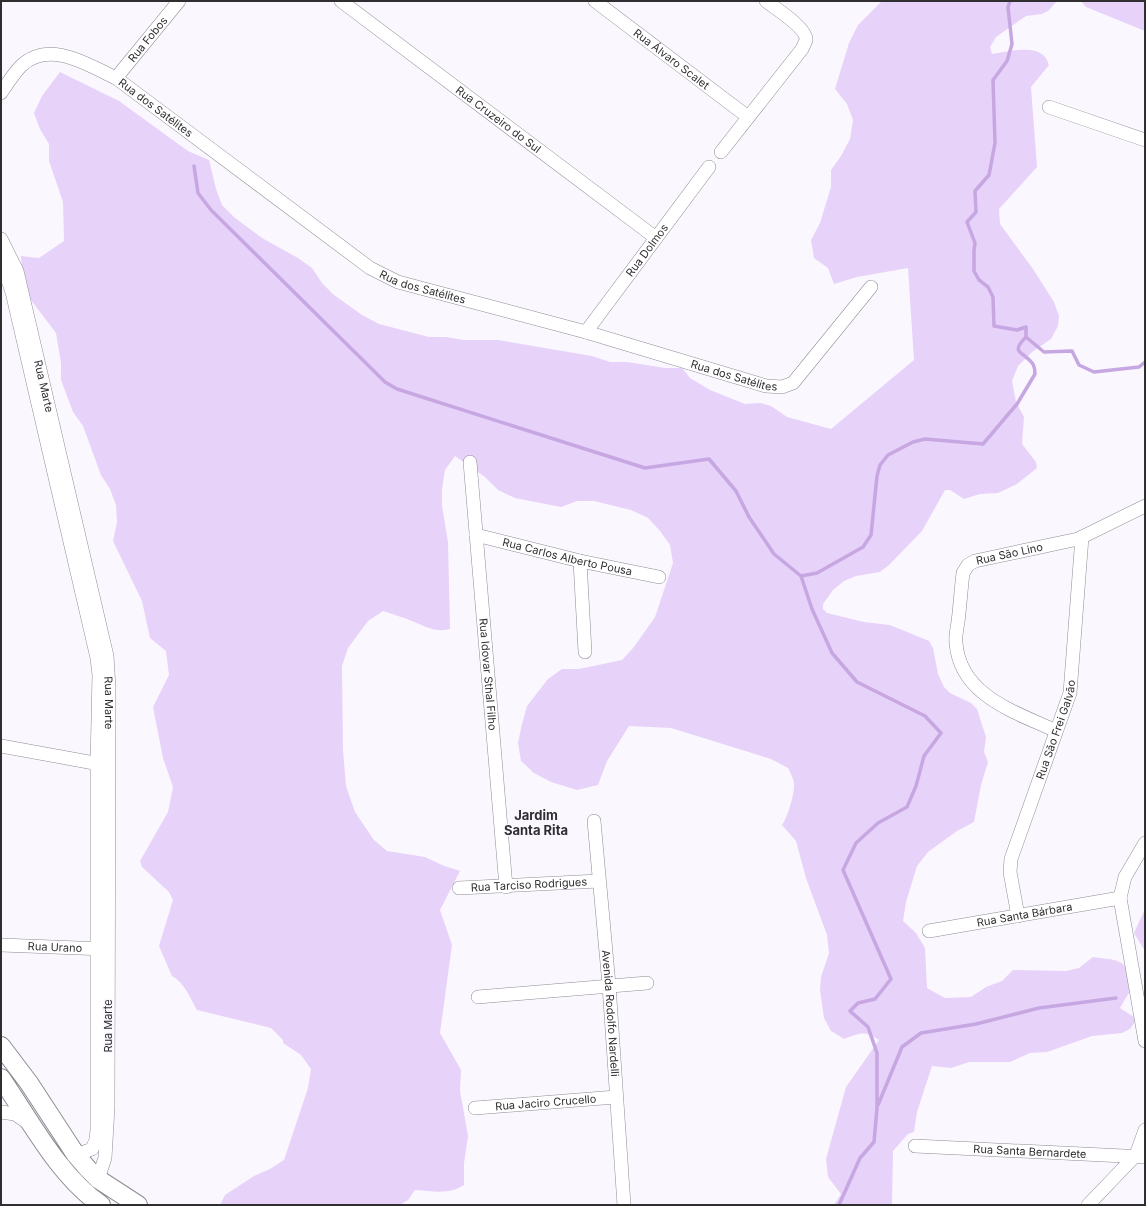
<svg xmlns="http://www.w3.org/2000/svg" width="1146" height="1206" font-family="Inter,sans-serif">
	<rect width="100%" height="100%" fill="#fbf7ff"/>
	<path fill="#e7d2f9" d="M882,1H1057L1048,11L1042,14L1026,16L996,37L990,47L992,54C1006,52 1034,44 1045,57C1047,59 1048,63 1049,65L1031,87L1037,167L999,209L1000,224L1033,269L1054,302L1059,316L1058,326L1051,339L1032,352L1018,366L1012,381L1016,402L1024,417L1022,444L1036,462L1037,468L1017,484L998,493L980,494L964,499L950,490H945L922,531L889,565L880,572L856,576L844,581L833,590L823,604V609L827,613L864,622L890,625L929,641L933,648L938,674L944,687L950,693L971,703L977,709L986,737L984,752L988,762L981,785L974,822L957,831L928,852L917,866L906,902L903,921L916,933L925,948L927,988L945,998L971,997L986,987L1002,981L1013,970L1066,971L1079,968L1093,957C1119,961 1124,957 1134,984L1120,1008L1137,1019L1130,1029L1122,1033L1092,1036L1047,1052L1030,1053L1010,1062H969L951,1068L932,1066L917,1112L914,1132L908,1134L893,1151L892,1205H834L841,1194L828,1177L826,1159L846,1087L879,1040C864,1030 860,1033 844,1039L831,1031L824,1018L820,990L821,977L829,953L827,935L806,878L796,841L782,825C788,817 795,792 794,783C793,778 790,772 788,768L771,759L671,728L629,726L607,761L598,785L577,790L551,782L534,773L521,761L518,743L522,724L527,706L548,679L562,669H579L622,660L634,647L655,617L673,563L670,545L660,531L648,518L631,510L594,501H577L561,507L515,498L498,490L485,477L455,456L445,470L442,489V506L448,542L450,629C435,634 421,624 407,619C399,616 391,614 383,611L368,621L348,648L342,666L343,751L346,786L355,812L374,840L387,851L425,857L442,865L460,871L440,910L452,945L440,1033L461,1070L460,1091L468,1136L464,1163V1185C449,1195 432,1191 415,1190L408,1200L400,1205H220L225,1195L254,1176L270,1169L284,1160L308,1088L311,1069L301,1055L283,1043V1040L271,1028L197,1010C191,999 184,982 172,976L159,946L173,900L169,892L142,867L140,861L168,812L173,787L163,758L153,707L169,675L166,651L150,638L142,601L113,541L117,522L116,505L110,489L101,475L83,426L73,412L61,380V363L56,333L24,291L21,256L39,258L64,241L63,202L49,161V144L40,129L34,113L42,96L60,72L119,101L188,151L209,160L216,189L222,205L235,218L262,238L298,258L312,268L322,283L334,295L362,315L379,324L429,337H446L464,340H498L592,356L610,362H627L665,368H682L690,378L710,390L745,404L760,403L771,406L787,417L831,429L914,360L908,268L857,277L834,284L828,268L814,258L811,240L820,223L831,187V170L841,156L850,139L853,120L847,104L835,89L849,43L858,25Z
		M1081,1H1145V31L1086,7Z
		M1145,909V951L1134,933Z"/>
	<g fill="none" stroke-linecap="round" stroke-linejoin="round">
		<path stroke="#c7a7e2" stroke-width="3.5" d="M194,166L198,193L211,210L385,382L397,389L645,468L709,459L736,491L749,517L774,554L801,576L812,609L832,653L857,682L925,716L941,733L924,756L916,786L907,807L878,823L856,843L843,870L891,979L875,999L858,1003L850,1011L868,1027L877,1053V1108L874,1142L860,1158L839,1205
			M1026,337L1044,352L1072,351L1079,365L1094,372L1139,367L1145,362
			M801,576L817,573L863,547L871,535L877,476L880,465L888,455L913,442L925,439L983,444L1017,404L1035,374C1035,371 1034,366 1033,364C1024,351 1009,354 1026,337V327L1017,330L994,326L993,297L988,287L979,280L974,271V250L975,243L967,222L976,212L975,191L989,175L995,143L993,80L1007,61L1012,44L1008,7L1010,1
			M878,1105L902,1047L921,1033L976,1024L1039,1008L1116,998"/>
		<defs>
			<g id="minor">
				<path id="s1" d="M341,1L656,238"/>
				<path id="s2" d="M595,1L748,117"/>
				<path id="s3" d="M116,78L179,1"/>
				<path id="s4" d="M1,93C7,84 14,73 21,66C49,39 88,65 116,78L370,268L398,282L586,332L766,386L782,387L793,383L871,287"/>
				<path d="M1049,107L1145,140"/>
				<path d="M721,152L802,49C803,47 805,43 806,40C807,28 775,8 766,1"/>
				<path id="s5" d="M1,239L17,271L107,656L109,688L108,1107L105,1158L98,1179"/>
				<path d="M1,261L12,292L97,658L99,675L97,764V1130L96,1140L92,1149L76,1155"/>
				<path id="s6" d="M586,332L709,167"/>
				<path id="s7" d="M470,462L506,887"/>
				<path id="s8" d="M476,535L580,561L659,577"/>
				<path d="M580,561L585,652"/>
				<path id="s9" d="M1056,731C1016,712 960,696 956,643C955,636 957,629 958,622C960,606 961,589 963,573L968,565L975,561L1078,539L1145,506"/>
				<path d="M1,746L105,765"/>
				<path id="s10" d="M594,821L609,985L624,1205"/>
				<path d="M1145,843L1125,877L1120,898L1145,1041"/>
				<path id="s11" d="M459,888L599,881"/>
				<path id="s12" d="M1018,916L1010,872L1011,859L1070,693L1082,537"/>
				<path id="s13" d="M929,931L1120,898"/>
				<path id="s14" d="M1,945L105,949"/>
				<path d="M478,997L647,983"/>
				<path id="s15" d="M475,1108L616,1097"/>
				<path d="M1,1112L15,1114L28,1123"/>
				<path id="s16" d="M915,1146L1145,1157"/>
				<path d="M1088,1205L1136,1155L1145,1130"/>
			</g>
			<path id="secondary" d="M1,1046L29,1083L76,1155L88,1169L98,1179L138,1205
				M1,1078C30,1120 58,1175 101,1205"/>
		</defs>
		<use href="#minor" stroke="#8f8c93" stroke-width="14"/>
		<use href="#secondary" stroke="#8f8c93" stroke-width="20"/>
		<use href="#minor" stroke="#fff" stroke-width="13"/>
		<use href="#secondary" stroke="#fff" stroke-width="18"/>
	</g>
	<g text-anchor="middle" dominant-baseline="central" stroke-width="3" stroke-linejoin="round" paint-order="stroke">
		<g font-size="11" fill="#302e31" stroke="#fbf7ff">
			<text stroke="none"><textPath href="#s3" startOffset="50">Rua Fobos</textPath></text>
			<text stroke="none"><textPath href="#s2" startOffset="96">Rua Álvaro Scalet</textPath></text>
			<text stroke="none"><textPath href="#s4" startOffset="186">Rua dos Satélites</textPath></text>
			<text stroke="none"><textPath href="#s1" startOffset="197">Rua Cruzeiro do Sul</textPath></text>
			<text stroke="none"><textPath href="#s6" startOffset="102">Rua Dolmos</textPath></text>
			<text stroke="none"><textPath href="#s4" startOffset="510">Rua dos Satélites</textPath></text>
			<text stroke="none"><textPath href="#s4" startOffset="834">Rua dos Satélites</textPath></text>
			<text stroke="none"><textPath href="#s5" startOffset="154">Rua Marte</textPath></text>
			<text stroke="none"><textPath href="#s9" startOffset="264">Rua São Lino</textPath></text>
			<text stroke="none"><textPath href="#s8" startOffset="94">Rua Carlos Alberto Pousa</textPath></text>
			<text stroke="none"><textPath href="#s7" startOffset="213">Rua Idovar Sthal Filho</textPath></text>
			<text stroke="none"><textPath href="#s5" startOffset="478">Rua Marte</textPath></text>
			<text stroke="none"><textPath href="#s12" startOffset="195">Rua São Frei Galvão</textPath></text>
			<text stroke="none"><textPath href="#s11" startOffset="70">Rua Tarciso Rodrigues</textPath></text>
			<text stroke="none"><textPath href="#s13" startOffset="97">Rua Santa Bárbara</textPath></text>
			<text stroke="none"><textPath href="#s14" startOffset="54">Rua Urano</textPath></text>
			<text stroke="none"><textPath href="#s10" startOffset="193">Avenida Rodolfo Nardelli</textPath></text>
			<text transform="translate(108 1026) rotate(-90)">Rua Marte</text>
			<text stroke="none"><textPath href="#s15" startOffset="71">Rua Jaciro Crucello</textPath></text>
			<text stroke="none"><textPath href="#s16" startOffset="115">Rua Santa Bernardete</textPath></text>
		</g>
		<g font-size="13" font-weight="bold" fill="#302e31" stroke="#fbf7ff">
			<text x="536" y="815">Jardim<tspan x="536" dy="15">Santa Rita</tspan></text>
		</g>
	</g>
	<rect width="1146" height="1206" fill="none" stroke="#302e31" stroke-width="4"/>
</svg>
